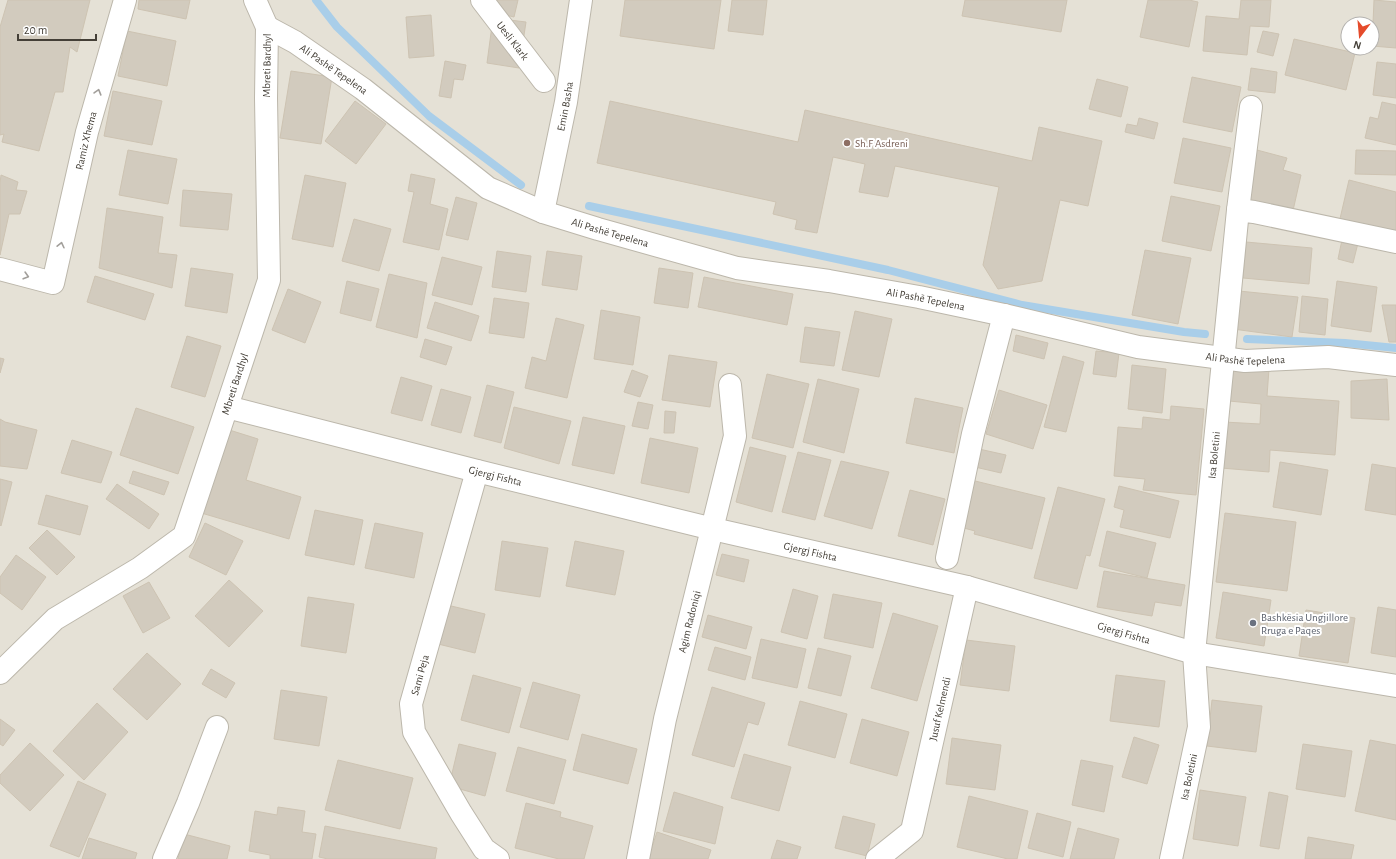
<svg xmlns="http://www.w3.org/2000/svg" width="1396" height="859" font-family="'Alegreya Sans',sans-serif">
	<rect width="100%" height="100%" fill="#f2efe7"/>
	<path fill="#e5e1d6" fill-rule="evenodd" d="M0,0H1396V859H0ZM1348,24H1372V48H1348Z"/>
	<g fill="none" stroke-linecap="round" stroke-linejoin="round">
		<path stroke="#a9cee9" stroke-width="8" d="M316,0L337,27L429,116L521,185
			M589,206L888,270L1022,305L1184,332L1205,334
			M1247,339L1345,343L1396,348"/>
	</g>
	<path fill="#d2cbbe" stroke="#cdc3b2" d="M8,0H90L77,52L70,47L63,92H55L39,151L2,142L4,134L0,135V27Z
		M139,0H190L186,19L138,9Z
		M487,0H518L514,17L485,10Z
		M625,0H721L714,49L620,36Z
		M732,0H767L763,35L728,31Z
		M965,0H1067L1061,32L962,16Z
		M1148,0H1189L1198,2L1189,47L1140,37Z
		M1241,0H1271L1269,27L1250,26L1247,55L1203,51L1206,16L1239,19Z
		M1374,0L1396,2V48L1372,46Z
		M431,15L434,56L409,58L406,17Z
		M493,18L526,22L519,68L487,63Z
		M127,31L176,41L167,86L118,76Z
		M1263,31L1279,34L1273,56L1257,52Z
		M1294,39L1355,53L1346,90L1285,75Z
		M445,61L466,65L463,80L454,79L451,98L439,96Z
		M1377,62L1396,64V98L1373,95Z
		M1251,68L1277,72L1275,93L1248,90Z
		M291,71L332,77L321,144L280,138Z
		M1192,77L1241,87L1232,132L1183,122Z
		M1097,79L1128,87L1121,117L1089,109Z
		M113,91L162,101L152,145L104,136Z
		M355,101L386,124L356,164L325,141Z
		M610,101L798,142L805,110L1032,161L1039,127L1102,141L1088,206L1060,200L1042,281L998,289L983,265L999,187L895,166L888,197L859,192L865,164L833,157L817,233L795,229L797,220L773,214L776,202L597,163Z
		M1382,102L1396,105V145L1365,138L1370,117L1378,119Z
		M1139,118L1158,123L1154,139L1125,132L1127,124L1137,126Z
		M1183,138L1231,148L1222,192L1174,183Z
		M128,150L177,159L168,204L119,195Z
		M1257,150L1287,158L1283,170L1301,175L1292,215L1244,203Z
		M1356,150L1396,151V175L1355,174Z
		M411,174L435,179L430,204L448,209L439,250L403,242L414,192L408,191Z
		M1,175L18,182L16,190L27,191L20,214H9L0,255V183Z
		M305,175L346,183L333,247L292,239Z
		M1349,180L1396,192V238L1339,223Z
		M183,190L232,194L228,230L180,226Z
		M1171,196L1220,206L1211,251L1162,241Z
		M456,197L477,203L468,240L446,235Z
		M107,208L163,217L158,253L177,255L172,288L99,268Z
		M354,219L391,229L379,271L342,261Z
		M1343,235L1359,239L1353,263L1338,259Z
		M1246,242L1312,248L1309,284L1243,278Z
		M1145,250L1191,258L1178,324L1132,315Z
		M497,251L531,256L526,292L492,287Z
		M547,251L582,256L577,290L542,285Z
		M442,257L482,267L472,305L432,295Z
		M191,268L233,274L227,313L185,306Z
		M659,268L693,273L688,308L654,303Z
		M389,274L427,283L417,338L376,327Z
		M95,276L154,294L145,320L87,302Z
		M704,277L793,294L787,325L698,307Z
		M347,281L379,289L371,321L340,313Z
		M1337,281L1377,287L1371,332L1331,326Z
		M288,289L321,302L305,343L272,330Z
		M1239,291L1298,297L1292,337L1233,329Z
		M1302,296L1328,299L1325,335L1299,332Z
		M494,298L529,303L524,338L489,333Z
		M435,302L479,316L471,341L427,328Z
		M1382,305H1396V342H1389Z
		M601,310L640,317L633,365L594,359Z
		M855,311L892,319L879,377L842,370Z
		M556,318L584,325L567,398L525,388L532,357L546,361Z
		M805,327L840,332L834,366L800,362Z
		M1016,335L1048,343L1044,359L1013,351Z
		M187,336L221,346L205,397L171,387Z
		M425,339L452,347L446,365L420,357Z
		M1096,351L1119,353L1116,377L1093,374Z
		M669,355L717,362L710,407L662,400Z
		M1063,356L1084,362L1066,432L1044,427Z
		M0,358L4,359L0,373Z
		M1132,365L1166,369L1162,413L1128,409Z
		M1232,366L1269,369L1267,396L1339,401L1335,455L1270,450L1269,472L1221,468L1224,422L1260,424L1261,404L1229,401Z
		M632,370L648,376L640,397L624,392Z
		M767,374L809,384L793,448L752,438Z
		M401,377L432,386L422,421L391,413Z
		M818,379L859,389L844,453L803,442Z
		M1387,379L1389,420L1351,418V381Z
		M487,385L514,392L501,443L474,436Z
		M441,389L471,397L461,433L431,425Z
		M999,390L1047,405L1033,449L986,434Z
		M915,398L963,408L954,453L906,443Z
		M638,402L653,405L648,429L632,426Z
		M1171,406L1204,409L1196,495L1143,490L1145,479L1114,476L1118,427L1142,429L1143,417L1170,420Z
		M514,407L571,421L559,464L504,448Z
		M136,408L194,427L178,474L120,455Z
		M665,411L676,412L674,433H664Z
		M583,417L625,426L614,474L572,465Z
		M0,419L5,422L37,430L27,469L0,466Z
		M223,428L258,439L246,480L301,497L289,539L198,512Z
		M650,438L698,448L689,493L641,483Z
		M72,440L112,452L101,483L61,473Z
		M750,447L786,456L772,512L736,502Z
		M979,449L1006,455L1001,473L975,467Z
		M798,452L831,460L815,520L782,512Z
		M841,461L889,472L872,529L824,516Z
		M1280,462L1328,470L1321,515L1273,507Z
		M1372,464L1396,468V515L1365,510Z
		M133,471L169,482L164,495L129,483Z
		M0,479L12,482L1,526L0,525Z
		M971,480L1045,498L1032,549L974,534L975,531L960,527Z
		M117,484L159,514L149,529L106,499Z
		M1119,486L1179,501L1170,538L1120,527L1124,510L1114,507Z
		M1058,487L1105,499L1090,556L1086,555L1077,589L1034,578Z
		M910,490L945,499L933,545L898,536Z
		M46,495L88,506L80,535L38,524Z
		M315,510L363,520L354,565L305,555Z
		M1225,513L1296,522L1287,591L1216,582Z
		M205,523L243,541L226,575L189,557Z
		M375,523L423,533L414,578L365,568Z
		M47,530L75,557L57,575L29,548Z
		M1107,531L1156,543L1147,578L1099,566Z
		M502,541L548,548L540,597L495,590Z
		M575,541L624,551L615,595L566,586Z
		M722,554L749,560L744,582L716,575Z
		M16,555L46,577L22,610L0,593V577Z
		M1104,571L1185,585L1181,606L1155,602L1152,616L1097,607Z
		M229,580L263,611L229,647L195,616Z
		M149,582L170,618L143,633L123,596Z
		M793,589L818,596L807,639L781,632Z
		M1223,592L1271,600L1264,646L1216,638Z
		M833,594L882,603L873,648L824,638Z
		M308,597L354,604L346,653L301,646Z
		M447,605L485,614L475,653L438,644Z
		M1378,607L1396,610V657L1371,653Z
		M1306,610L1355,618L1348,663L1299,656Z
		M893,613L938,626L917,701L871,688Z
		M708,615L752,627L746,649L702,637Z
		M761,639L806,649L797,688L752,678Z
		M966,640L1015,646L1009,691L960,685Z
		M715,647L751,657L745,680L708,670Z
		M818,648L851,656L841,696L808,688Z
		M147,653L181,684L147,720L113,689Z
		M211,669L235,683L226,698L202,684Z
		M473,675L521,688L509,733L461,720Z
		M1116,675L1165,681L1159,727L1110,721Z
		M533,682L580,695L568,740L520,727Z
		M712,687L765,703L758,725L748,722L734,767L692,755Z
		M281,690L327,697L319,746L274,739Z
		M1212,700L1262,706L1256,752L1207,746Z
		M800,701L847,714L835,758L788,745Z
		M97,703L128,732L84,780L53,751Z
		M0,719L15,730L3,746L0,744Z
		M862,719L909,732L897,776L850,763Z
		M582,734L637,749L628,784L573,770Z
		M1134,737L1159,745L1147,784L1122,777Z
		M952,738L1001,745L995,790L946,784Z
		M1370,740L1396,745V820L1355,811Z
		M30,743L64,775L30,811L0,783V775Z
		M459,744L496,753L485,796L449,786Z
		M1303,744L1352,751L1345,797L1296,789Z
		M518,747L566,760L554,804L506,791Z
		M744,754L791,767L779,811L731,798Z
		M338,760L413,778L400,829L325,810Z
		M1081,760L1113,766L1104,812L1072,805Z
		M78,781L106,794L79,857L50,846Z
		M1200,790L1246,797L1238,846L1193,839Z
		M674,792L723,807L715,844L663,831Z
		M1269,792L1288,796L1279,849L1260,846Z
		M969,796L1028,811L1017,859H1008L957,847Z
		M526,803L561,812L560,817L593,826L584,859H559L515,848Z
		M278,807L305,811L302,832L316,834L312,859H270V855L249,851L255,811L277,815Z
		M1037,813L1071,822L1063,857L1028,848Z
		M843,816L875,824L867,856L835,848Z
		M325,826L437,848L435,859H328L319,857Z
		M1078,828L1119,839L1114,859H1070Z
		M657,832L711,850L708,859H648Z
		M184,834L230,846L227,859H178Z
		M1308,837L1354,845L1351,859H1305Z
		M89,838L137,853L135,859H82Z
		M777,840L801,847L797,859H771Z"/>
	<g fill="none" stroke-linecap="round" stroke-linejoin="round">
		<defs>
			<g id="minor">
				<path id="s1" d="M482,0L544,81"/>
				<path id="s2" d="M267,27L295,42L363,89L488,188L543,212L598,229L737,268L829,281L919,297L1004,315L1138,347L1245,361L1328,357L1396,365"/>
				<path d="M1238,210L1251,107"/>
				<path id="s3" d="M543,212L566,102L581,0"/>
				<path id="s4" d="M0,269L53,283L87,132L125,0"/>
				<path id="s5" d="M227,407L477,471L713,529L967,587L1194,653L1396,686"/>
				<path d="M477,471L411,704L414,732L461,813L484,849L498,859"/>
				<path d="M947,558L973,434L1004,315"/>
				<path id="s6" d="M0,673L55,619L140,568L184,536L269,280L266,98L267,27L255,0"/>
				<path d="M164,859L188,803L217,727"/>
				<path id="s7" d="M638,859L665,719L735,436L730,385"/>
				<path id="s8" d="M877,859L912,831L967,587"/>
				<path id="s9" d="M1171,859L1199,727L1194,653L1238,210L1254,212L1396,242"/>
			</g>
		</defs>
		<use href="#minor" stroke="#bcb7ab" stroke-width="24"/>
		<use href="#minor" stroke="#fff" stroke-width="22"/>
	</g>
	<defs><path id="oneway-chevron" d="M-2-3.5L2.5 0L-2 3.5" fill="none" stroke-width="1.6" stroke-linecap="round" stroke-linejoin="round"/></defs>
	<g stroke="#a29f9b">
		<use href="#oneway-chevron" transform="translate(98 92) rotate(-74)"/>
		<use href="#oneway-chevron" transform="translate(61 245) rotate(-77)"/>
		<use href="#oneway-chevron" transform="translate(26 276) rotate(16)"/>
	</g>
	<circle fill="#8d6e63" stroke="#fff" stroke-width="1.5" cx="847" cy="143" r="4"/>
	<circle fill="#6b7280" stroke="#fff" stroke-width="1.5" cx="1253" cy="623" r="4"/>
	<g text-anchor="middle" dominant-baseline="central" stroke-width="4" stroke-linejoin="round" paint-order="stroke">
		<g font-size="11" fill="#443f37" stroke="#fff">
			<text stroke="none"><textPath href="#s1" startOffset="51">Uesli Klark</textPath></text>
			<text stroke="none"><textPath href="#s6" startOffset="715">Mbreti Bardhyl</textPath></text>
			<text stroke="none"><textPath href="#s2" startOffset="79">Ali Pashë Tepelena</textPath></text>
			<text stroke="none"><textPath href="#s3" startOffset="108">Emin Basha</textPath></text>
			<text stroke="none"><textPath href="#s4" startOffset="201">Ramiz Xhema</textPath></text>
			<text stroke="none"><textPath href="#s2" startOffset="404">Ali Pashë Tepelena</textPath></text>
			<text stroke="none"><textPath href="#s2" startOffset="727">Ali Pashë Tepelena</textPath></text>
			<text stroke="none"><textPath href="#s2" startOffset="1053">Ali Pashë Tepelena</textPath></text>
			<text stroke="none"><textPath href="#s6" startOffset="391">Mbreti Bardhyl</textPath></text>
			<text stroke="none"><textPath href="#s9" startOffset="408">Isa Boletini</textPath></text>
			<text stroke="none"><textPath href="#s5" startOffset="277">Gjergj Fishta</textPath></text>
			<text stroke="none"><textPath href="#s5" startOffset="601">Gjergj Fishta</textPath></text>
			<text stroke="none"><textPath href="#s7" startOffset="243">Agim Radoniqi</textPath></text>
			<text stroke="none"><textPath href="#s5" startOffset="925">Gjergj Fishta</textPath></text>
			<text transform="translate(420 675) rotate(-74)">Sami Peja</text>
			<text stroke="none"><textPath href="#s8" startOffset="170">Jusuf Kelmendi</textPath></text>
			<text stroke="none"><textPath href="#s9" startOffset="84">Isa Boletini</textPath></text>
		</g>
		<g font-size="11" fill="#785e54" stroke="#fff" text-anchor="start">
			<text x="855" y="143">Sh.F Asdreni</text>
		</g>
		<g font-size="11" fill="#5b616d" stroke="#fff" text-anchor="start">
			<text x="1261" y="617">Bashkësia Ungjillore<tspan x="1261" dy="13">Rruga e Paqes</tspan></text>
		</g>
	</g>
	<g transform="translate(1360 36) rotate(196)"><circle r="19" fill="#ffffff" stroke="#b4b2af"/>
	<path d="M0-3L7 15L0 10L-7 15Z" fill="#e54b2b"/>
	<text y="-6" font-size="11" font-weight="bold" text-anchor="middle" fill="#443f37">N</text>
	</g>
	<path d="M18 34v6h78v-6" fill="none" stroke="#443f37" stroke-width="2"/>
	<text x="24" y="34" font-size="12" fill="#443f37" stroke="#ffffff" stroke-width="3" paint-order="stroke">20 m</text>
</svg>
